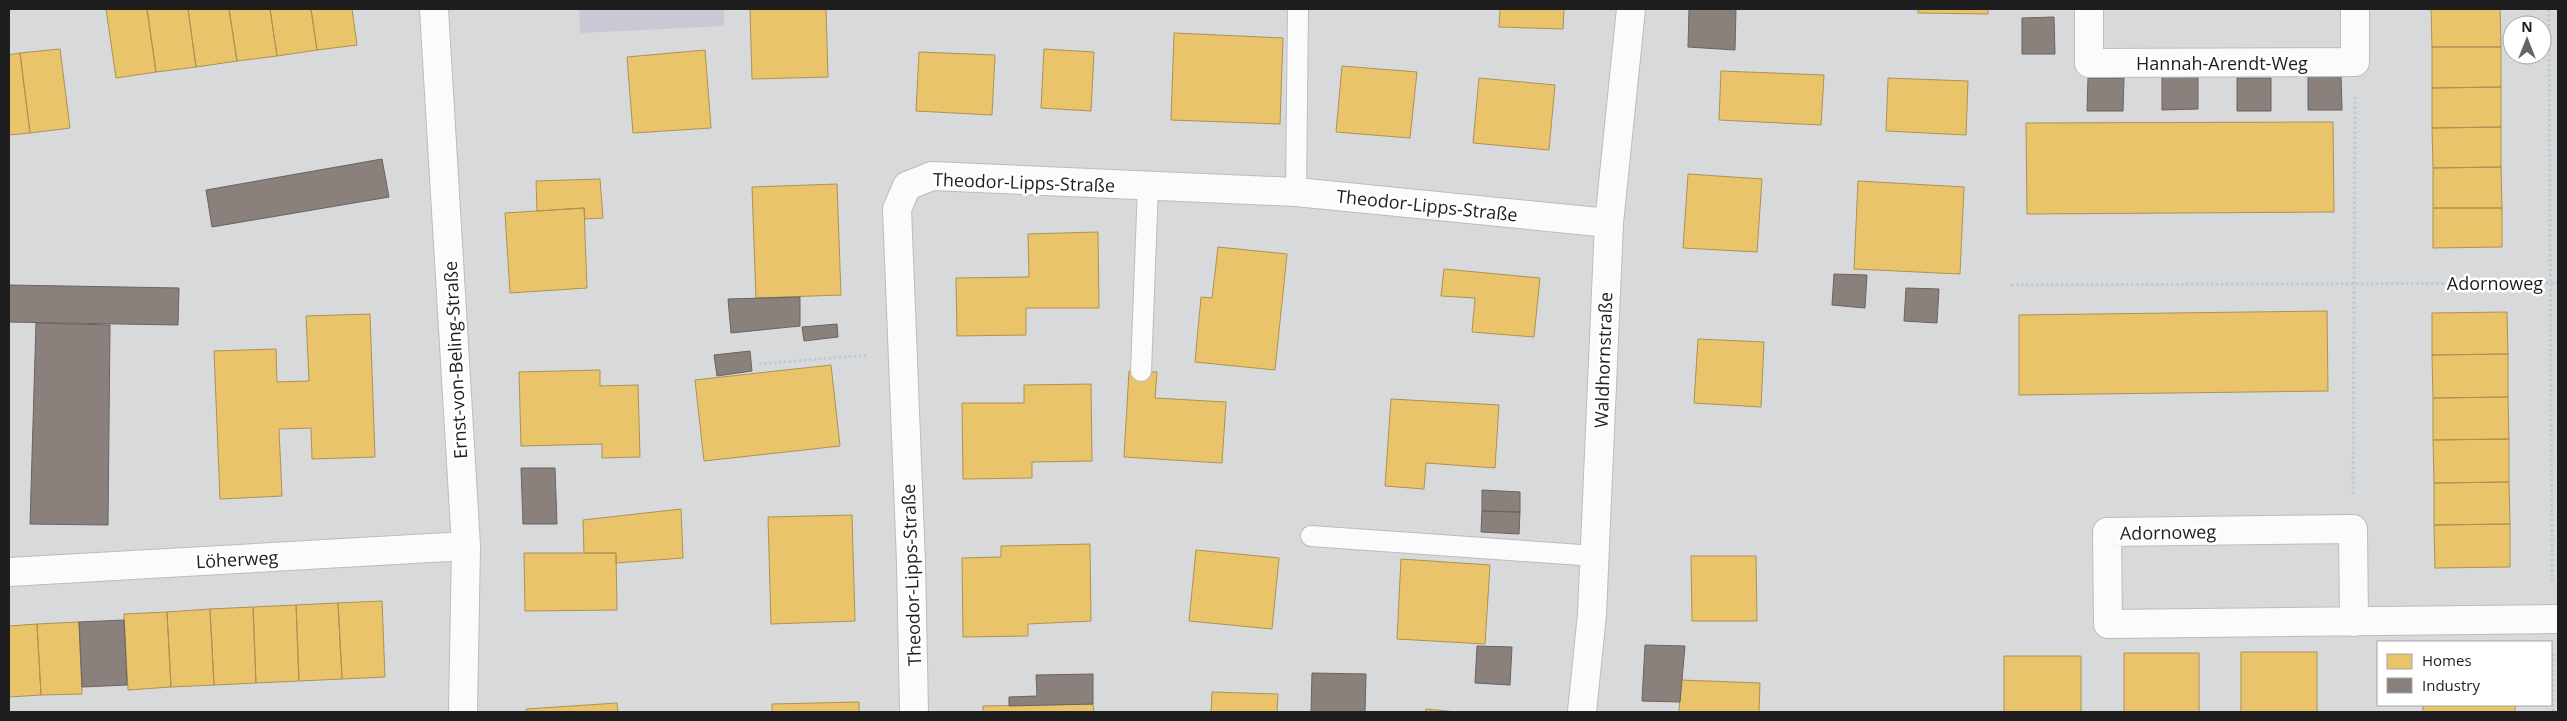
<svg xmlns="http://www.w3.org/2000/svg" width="2567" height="721" font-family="'Open Sans',sans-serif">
	<rect width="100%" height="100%" fill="#e7e7ec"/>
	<path fill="#d8d9db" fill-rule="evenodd" d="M9,9H2558V712H9ZM2512,25H2542V55H2512ZM2378,642H2551V705H2378Z"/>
	<path fill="#cbc8d5" d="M579,9H724V26L580,33Z"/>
	<path fill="#e9c46a" stroke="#ac9253" d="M106,9H147L156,72L116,78Z
		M147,9H188L196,67L156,72Z
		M188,9H229L237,61L196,67Z
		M229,9H270L277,56L237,61Z
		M270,9H311L317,50L277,56Z
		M311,9H352L357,45L317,50Z
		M750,9H826L828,77L752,79Z
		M1500,9H1564L1563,29L1499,27Z
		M1918,9H1988V14L1918,13Z
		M2431,9H2500L2501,47H2432Z
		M1174,33L1283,38L1280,124L1171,120Z
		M2432,47H2501V87L2432,88Z
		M60,49L70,128L30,133L20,53Z
		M1044,49L1094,52L1091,111L1041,108Z
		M705,50L711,128L633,133L627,57Z
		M919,52L995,55L992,115L916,111Z
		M20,53L30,133L9,135V55Z
		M1342,66L1417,72L1410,138L1336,132Z
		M1721,71L1824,75L1821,125L1719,120Z
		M1479,78L1555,85L1549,150L1473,143Z
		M1888,78L1968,81L1966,135L1886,131Z
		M2501,87V127L2432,128V88Z
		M2333,122L2334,212L2027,214L2026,123Z
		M2501,127V167L2433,168L2432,128Z
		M2501,167L2502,208H2433V168Z
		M1688,174L1762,179L1757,252L1683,248Z
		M600,179L603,218L585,219L584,208L537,211L536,181Z
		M1858,181L1964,187L1960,274L1854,269Z
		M837,184L841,295L756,298L752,187Z
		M584,208L587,288L510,293L505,213Z
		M2433,208H2502V247L2433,248Z
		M1098,232L1099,308H1026V335L957,336L956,278L1029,277L1028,234Z
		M1218,247L1287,254L1275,370L1195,362L1201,297L1212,298Z
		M1444,269L1540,278L1534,337L1472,332L1475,298L1441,296Z
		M2327,311L2328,391L2019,395V315Z
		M2507,312L2508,354L2432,355V313Z
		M370,314L375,457L312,459L311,428L279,429L282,496L220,499L214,351L276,349L277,382L309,381L306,316Z
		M1698,339L1764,342L1761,407L1694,403Z
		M2508,354V397L2433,398L2432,355Z
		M831,365L840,446L704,461L695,380Z
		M600,370V386L638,385L640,457L602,458V444L521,446L519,372Z
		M1129,371L1157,372L1155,398L1226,402L1222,463L1124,457Z
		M1091,384L1092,461L1032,462V478L963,479L962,403H1024V385Z
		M2508,397L2509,439L2433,440V398Z
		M1391,399L1499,405L1495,468L1426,463L1424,489L1385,486Z
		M2509,439V482L2434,483L2433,440Z
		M2509,482L2510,524L2434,525V483Z
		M681,509L683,558L616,563V553H584L583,520Z
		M852,515L855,621L771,624L768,517Z
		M2510,524V567L2435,568L2434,525Z
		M1090,544L1091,621L1028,624V636L963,637L962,558L1001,557V546Z
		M1196,550L1279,558L1272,629L1189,621Z
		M524,553H616L617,610L525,611Z
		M1691,556H1756L1757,621H1692Z
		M1401,559L1490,565L1485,644L1397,639Z
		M382,601L385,677L342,679L338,603Z
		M338,603L342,679L299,681L296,605Z
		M296,605L299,681L256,683L253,607Z
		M253,607L256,683L214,685L210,609Z
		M210,609L214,685L171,687L167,612Z
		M167,612L171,687L128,690L124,614Z
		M79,622L82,694L41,695L37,624Z
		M37,624L41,695L9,697V626Z
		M2241,652H2317V712H2241Z
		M2124,653H2199V712H2124Z
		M2004,656H2081V712H2004Z
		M1681,680L1760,683L1759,712H1679Z
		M1212,692L1278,694L1277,712H1211Z
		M859,702V712H772V704Z
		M617,703L618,712H526V709Z
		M1093,704L1094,712H983V706Z
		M2423,705H2515V712H2423Z
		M1426,709L1457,712H1467H1425Z"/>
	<path fill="#8a817c" stroke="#6a6360" d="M1689,9H1736L1735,50L1688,47Z
		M2054,17L2055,54H2022V18Z
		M2341,75L2342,110H2308V76Z
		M2162,76H2198V109L2162,110Z
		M2088,78H2124L2123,111H2087Z
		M2237,78H2271V111H2237Z
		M382,159L389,197L212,227L206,190Z
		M1834,274L1867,275L1865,308L1832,305Z
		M9,285L179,288L178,325L9,322Z
		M1906,288L1939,289L1937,323L1904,321Z
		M800,297V326L731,333L728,299Z
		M36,323L110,325L108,525L30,524Z
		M837,324L838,337L804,341L802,327Z
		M750,351L752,371L717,376L714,355Z
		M521,468H555L557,524H523Z
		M1482,490L1520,492V512L1482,511Z
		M1482,511L1520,512L1519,534L1481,532Z
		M124,620L127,685L82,687L79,622Z
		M1645,645L1685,646L1680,702L1642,701Z
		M1477,646L1512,647L1510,685L1475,683Z
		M1312,673L1366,674L1365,712H1311Z
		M1093,674V704L1009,706V697L1037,696L1036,675Z"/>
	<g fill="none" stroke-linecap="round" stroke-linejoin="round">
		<defs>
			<path id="service" d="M1296,192L1298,9
				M1141,371L1148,186
				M1311,536L1595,556"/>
			<path id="minor" d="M434,9L466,546L463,712
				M2089,9V63L2355,62V9
				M9,572L466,546
				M2354,622L2353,529L2107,532L2108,624L2558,619
				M914,712L911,562L897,209L907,186L932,176L1296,192L1609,223"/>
			<path id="tertiary" d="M1582,712L1592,614L1609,223L1631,9"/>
		</defs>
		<use href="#service" stroke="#bcbcbe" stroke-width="22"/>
		<use href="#minor" stroke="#bcbcbe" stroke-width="30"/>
		<use href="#tertiary" stroke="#bcbcbe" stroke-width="30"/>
		<path stroke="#c0c9cf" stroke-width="3" stroke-dasharray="2.5 2.5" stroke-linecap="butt" d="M2549,9L2552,583
			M2011,285L2558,283
			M759,364L868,355
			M2353,494L2355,97
			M2553,654V712"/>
		<use href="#service" stroke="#fbfbfc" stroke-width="20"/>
		<use href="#minor" stroke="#fbfbfc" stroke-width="28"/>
		<use href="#tertiary" stroke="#fbfbfc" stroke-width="28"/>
	</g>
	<g text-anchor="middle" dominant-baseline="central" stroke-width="5" stroke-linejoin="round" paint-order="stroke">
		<g font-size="18" fill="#1e1e1e" stroke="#fff">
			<text x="2222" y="63">Hannah-Arendt-Weg</text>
			<text transform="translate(1024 182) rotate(2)">Theodor-Lipps-Straße</text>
			<text transform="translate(1427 205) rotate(6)">Theodor-Lipps-Straße</text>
			<text x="2495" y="283">Adornoweg</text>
			<text transform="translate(455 360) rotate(-93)">Ernst-von-Beling-Straße</text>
			<text transform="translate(1603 360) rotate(-88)">Waldhornstraße</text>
			<text transform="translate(2168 532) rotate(-1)">Adornoweg</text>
			<text transform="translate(237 559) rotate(-3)">Löherweg</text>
			<text transform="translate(911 575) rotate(-92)">Theodor-Lipps-Straße</text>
		</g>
	</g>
	<rect width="2567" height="721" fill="none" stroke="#1e1e1e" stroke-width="20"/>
	<rect x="2377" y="641" width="175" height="65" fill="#ffffff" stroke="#a5a5a5"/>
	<rect x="2387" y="654" width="25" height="15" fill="#e9c46a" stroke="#a5a5a5"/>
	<text x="2422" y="666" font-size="15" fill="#1e1e1e">Homes</text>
	<rect x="2387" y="678" width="25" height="15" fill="#8a817c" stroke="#a5a5a5"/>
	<text x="2422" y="691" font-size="15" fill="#1e1e1e">Industry</text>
	<g transform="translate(2527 40)"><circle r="24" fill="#ffffff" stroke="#a5a5a5"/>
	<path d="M0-4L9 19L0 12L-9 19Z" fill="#646466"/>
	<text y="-8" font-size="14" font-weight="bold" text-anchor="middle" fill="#1e1e1e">N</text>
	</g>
</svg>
